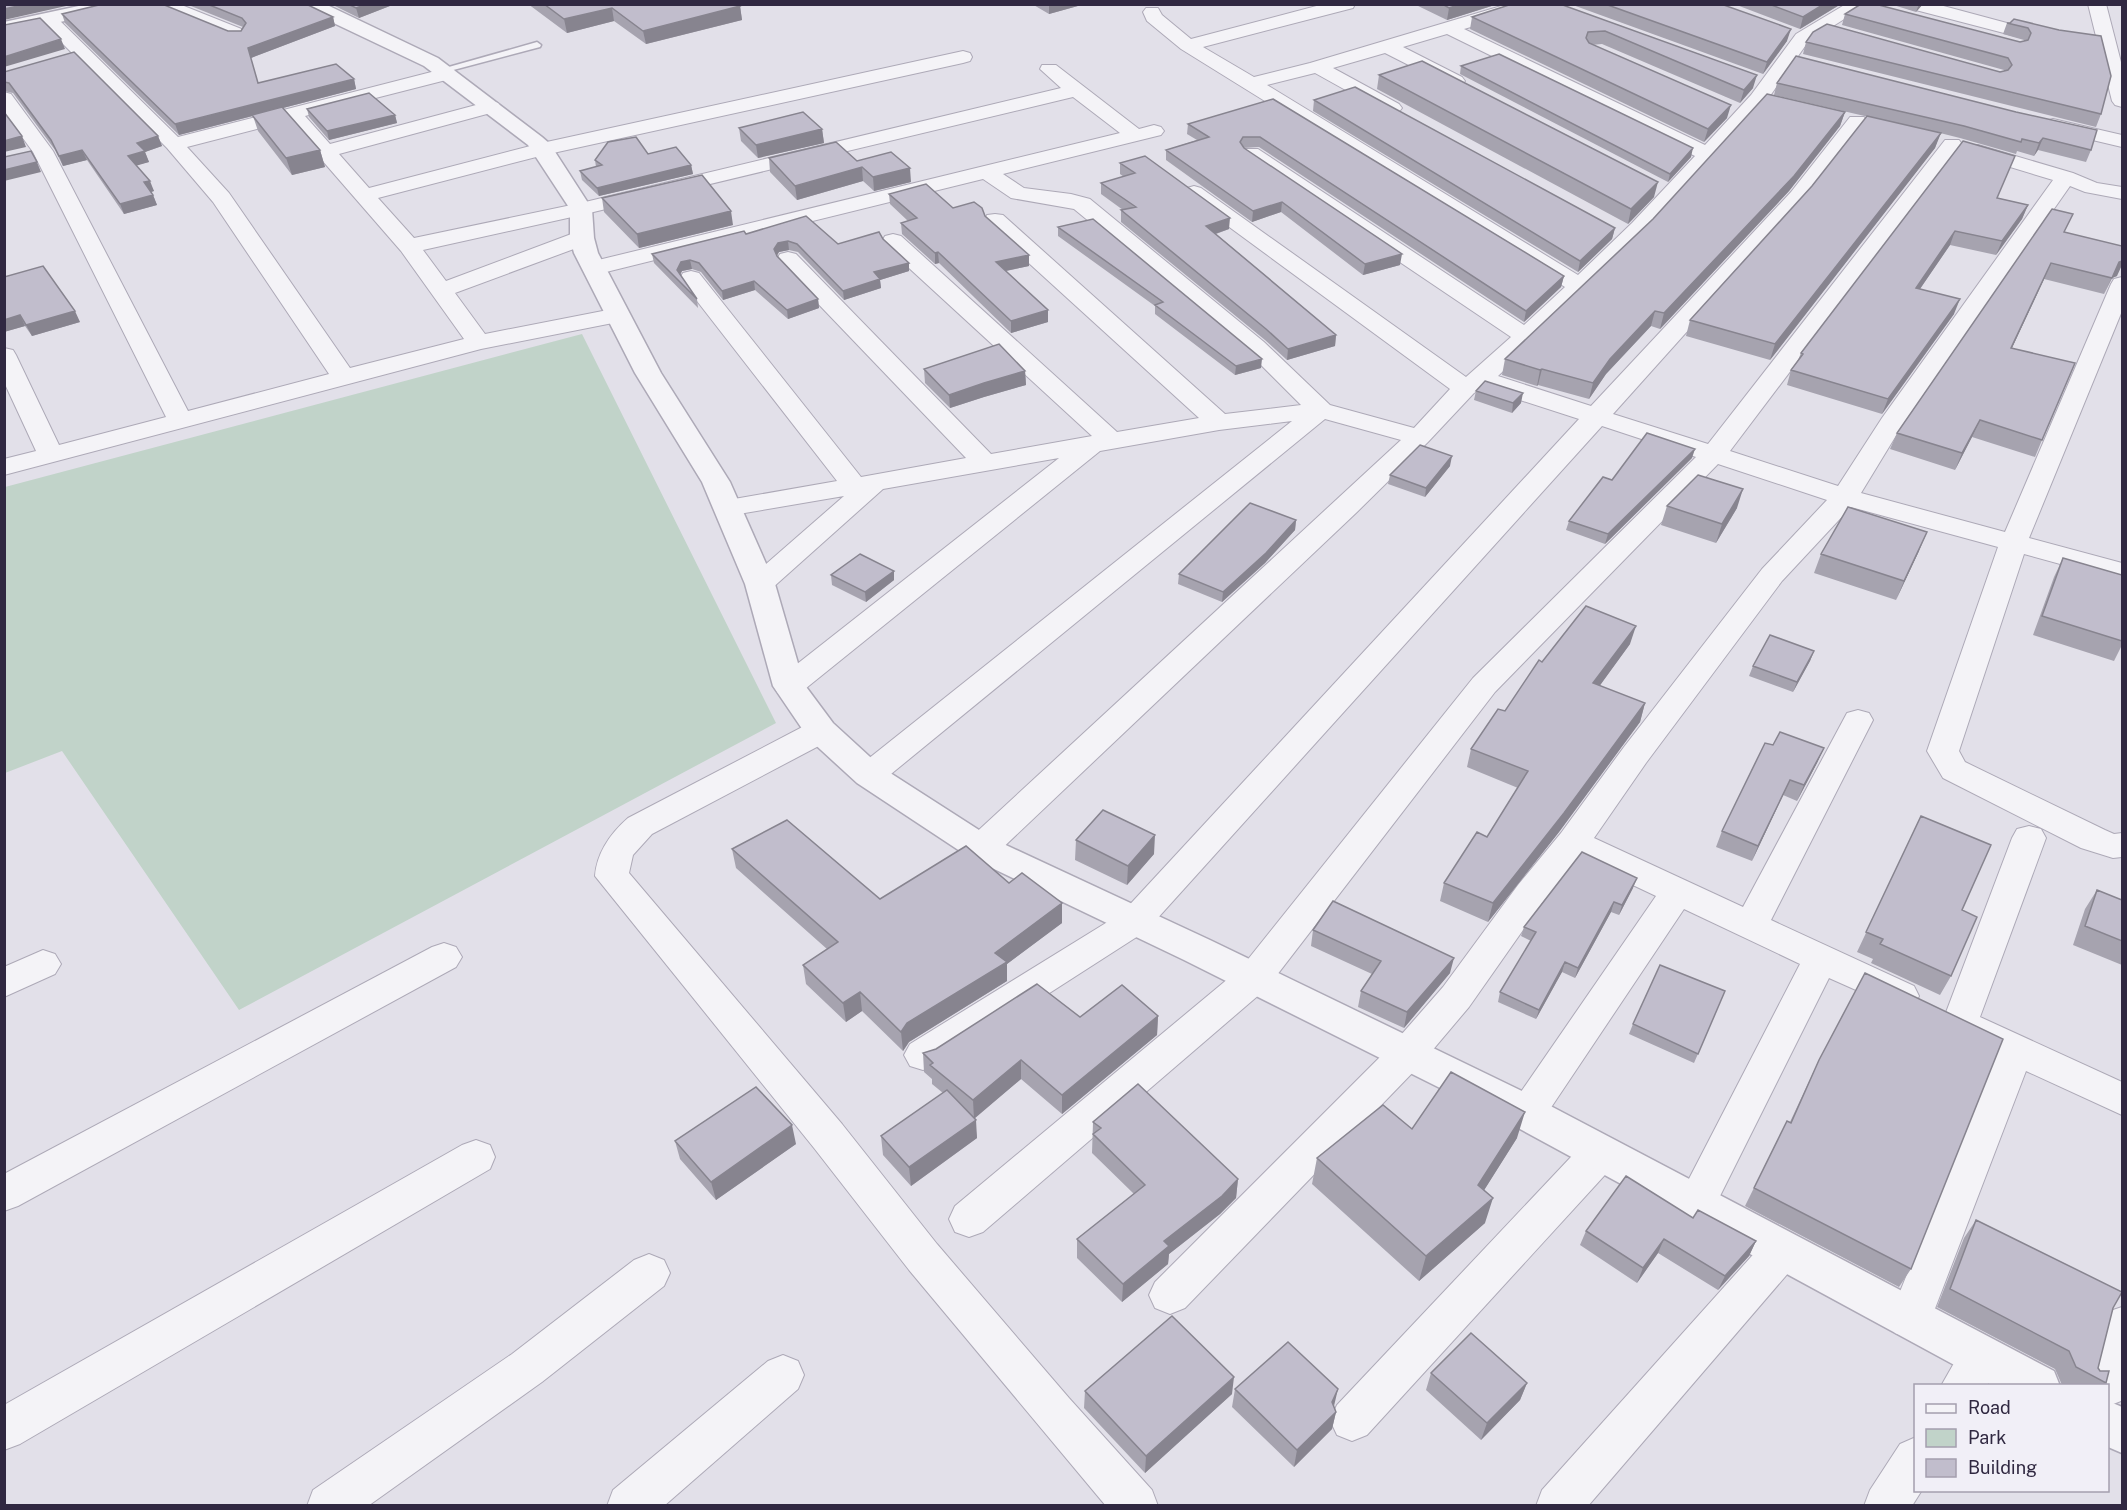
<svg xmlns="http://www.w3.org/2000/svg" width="2127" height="1510" font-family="'Public Sans',sans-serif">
	<rect width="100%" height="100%" fill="#e2e0e9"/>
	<path fill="#c1d3c9" d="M582,334L776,723L239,1010L62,751L5,773V487Z"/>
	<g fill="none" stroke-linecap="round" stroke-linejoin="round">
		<defs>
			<path id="service" d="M537,42L541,45L540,47L442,73L438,70Z"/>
			<path id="minor" d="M154,4H179L244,30L247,34L244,38H232L156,8Z
				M1324,4H1355L1353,8L1203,47L1254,77L1310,63L1508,4H1537L1535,8L1464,29L1705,145L1751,95L1796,34L1846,4H1868L1808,42L1765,103L1648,233L1498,376L1591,406L1791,192L1850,117H1864L1867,121L1864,125L1805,200L1613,414L1708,444L1945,140H1959L1962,144L1959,148L1730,451L1838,486L1882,418L2053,180L1964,153L1961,149L1964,145H1978L2073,173L2097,183L2122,187V199L2085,192L2070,186L1903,424L1861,493L2005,532L2111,284L2114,279L2122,277V311L2029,538L2122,563V581L2024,554L1959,751L1965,762L2105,830L2114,834L2122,833V857L2113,858L2081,848L1943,778L1927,751L1998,547L1851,507L1782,581L1646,763L1594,838L1743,907L1847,713L1858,710L1869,713L1873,720L1771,920L1914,986L1919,996L1914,1006L1901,1010L1829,978L1710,1216L1696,1221L1682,1216L1676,1204L1800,964L1684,909L1540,1124L1527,1129L1514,1124L1508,1113L1514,1102L1656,896L1578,859L1542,903L1469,1007L1420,1065L1185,1308L1170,1314L1155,1308L1149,1295L1155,1282L1394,1043L1443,987L1518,885L1561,833L1624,747L1762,569L1827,500L1718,464L1495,692L1267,988L983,1232L969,1237L955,1232L949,1219L955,1206L1241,968L1473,678L1696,457L1602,426L1146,931L936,1066L923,1070L910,1066L904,1055L910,1044L1122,913L1579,419L1483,388L1474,393L1428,442L1357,512L993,857L981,860L969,857L964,848L969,839L1401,440L1325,419L880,783L869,786L858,783L853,775L858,767L1292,421L1219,430L1100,451L800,693L789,696L778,693L774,686L778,679L1059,458L883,489L770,590L760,593L750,590L746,584L750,578L844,496L727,516L717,514L714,508L717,502L837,481L683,283L680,278L683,273L691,271L699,273L861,477L966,458L780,264L777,259L780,254L788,252L796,254L991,454L1092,436L885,246L882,241L885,236L893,234L901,236L1117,432L1199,418L987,225L984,220L987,215L995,214L1003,215L1225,414L1301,405L1248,352L1074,209L1011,198L983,179L594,275L586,273L583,268L586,263L1120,133L1073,97L581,215L423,250L446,281L574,233L582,231L590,233L593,238L590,243L455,293L485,334L618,308L626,310L630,315L626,320L618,322L481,349L4,475V459L36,451L4,382V348L13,350L16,355L59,445L166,417L33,152L4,112V92L11,94L53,151L188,411L329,374L213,202L167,148L42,23L39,19L42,15H54L178,137L447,68L454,70L456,74L454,78L305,116L330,144L491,101L498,103L501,107L498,111L339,154L369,188L542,143L963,51L970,53L972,57L970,61L963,63L544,155L378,198L414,238L581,203L1061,88L1040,69L1042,65H1056L1139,129L1154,125L1161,127L1164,131L1161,135L1003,174L1024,188L1071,194L1090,199L1264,342L1330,405L1414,428L1450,389L1187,196L1183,192L1187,188L1194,186L1201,188L1466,377L1511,337L1244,157L1241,153L1244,149H1258L1524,325L1565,287L1181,49L1147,21L1143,12L1146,8H1158L1162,15L1191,39ZM1447,34L1695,156L1632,223L1578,275L1267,85L1315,73L1385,112H1399L1402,108L1399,104L1333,68L1385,53L1448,85H1462L1465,81L1462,77L1403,47ZM288,121L401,251L464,339L350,368L229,193L187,147Z
				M1906,4H1936L2033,30L2036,34L2033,38L2027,39L1908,8Z
				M2088,4H2106L2122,66V107L2115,105L2112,101Z
				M2053,119L2122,135V147L2046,129L2043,125L2046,121Z
				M821,720L832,723L837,731L832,739L652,834L633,855L629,873L842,1124L937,1244L1069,1398L1152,1490L1158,1506H1106L909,1270L814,1148L595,876C597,852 611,833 628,818L810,723Z
				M2029,826L2041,829L2046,838L1980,1017L2122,1082V1115L2026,1071L1931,1319L1925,1333L1910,1338L1895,1333L1889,1319L1995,1056L1950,1035L1942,1023L2012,838L2017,829Z
				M444,943L456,947L462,957L456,967L18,1206L4,1211V1174L432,947Z
				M43,950L55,954L61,964L55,974L4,997V967Z
				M1600,1136L1614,1141L1619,1153L1614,1165L1367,1435L1352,1441L1337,1435L1330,1420L1337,1405L1586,1141Z
				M476,1140L490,1145L495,1157L490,1169L20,1444L4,1450V1405L462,1145Z
				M1782,1233L1796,1238L1802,1251L1796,1264L1588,1506H1536L1542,1490L1768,1238Z
				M649,1254L664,1260L670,1273L664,1286L542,1382L368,1506H307L313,1490L512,1354L634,1260Z
				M2122,1307V1398L2121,1401L2108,1406V1386H2085L2101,1326L2107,1312Z
				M1981,1336L1996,1342L2002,1356L1987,1386H1941L1966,1342Z
				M783,1355L798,1361L804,1375L798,1389L664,1506H607L613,1490L768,1361Z
				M1916,1437V1490H1922L1912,1506H1864L1870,1490L1900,1444Z"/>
			<path id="tertiary" d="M88,4H125L123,8L116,10L4,34V22Z
				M300,4H325L438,58L542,137L550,144L592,209L594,238L598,253L661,373L730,482L775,584L804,684L833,723L881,767L993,839L1210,940L1524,1092L2054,1371L2060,1386H1993L1496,1116L1184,960L969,857L857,783L809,739L773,686L745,584L702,482L635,373L574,253L570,238V209L528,145L424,66L302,8Z
				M2108,1401L2122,1407V1453L2108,1447Z"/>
		</defs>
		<use href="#service" stroke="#ada9b7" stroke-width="3"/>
		<use href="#minor" stroke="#ada9b7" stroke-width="2"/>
		<use href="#tertiary" stroke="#ada9b7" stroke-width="3"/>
		<use href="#service" fill="#f4f3f7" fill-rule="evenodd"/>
		<use href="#minor" fill="#f4f3f7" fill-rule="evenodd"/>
		<use href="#tertiary" fill="#f4f3f7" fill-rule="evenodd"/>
	</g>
	<path fill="#a6a3af" d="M186,4H306L333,17L335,26L251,58L258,83L354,79L356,89L283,108L320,150L325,167L292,175L258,131L253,116L179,135L65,23L62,14L228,31H241L243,27Z
		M331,4H395L359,18Z
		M528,4H738L740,6L742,20L646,44L614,21L567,33Z
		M1032,4H1085L1049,14Z
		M1414,4H1498L1447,20Z
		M1560,4L1753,88L1740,103L1602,44L1591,45L1727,118L1704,142L1470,29L1472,17Z
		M1570,4H1721L1787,41L1763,74Z
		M1734,4H1841L1800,29Z
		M1890,4H1923L1916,12Z
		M1845,14L2020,42L2024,41V40L2003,34L2007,23L2059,30L2101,114L2096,127L1803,54L1806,42L2000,72L2004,71V70L1842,25Z
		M1796,56L2091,150L2086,162L2038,150L2034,156L2017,151L2016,154L1960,138L1940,133L1935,148L1770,360L1686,336L1690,320L1812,186L1895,123L1774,95L1777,83Z
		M1461,66L1691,157L1668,182L1460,74Z
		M4,72L158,136L162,146L145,152L149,162L136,165L154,191L151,192L153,195L157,205L124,214L87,160L63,166L55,150L13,93L4,91Z
		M1379,75L1654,197L1628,224L1377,89Z
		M1273,99L1564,276L1561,287L1524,322L1259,147L1243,148L1400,265L1363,275L1281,212L1252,222L1166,160V150L1197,140L1187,134L1188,124Z
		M1314,100L1615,228L1612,239L1578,272L1313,111Z
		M307,109L395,115L397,123L329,140L309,117Z
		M1845,112L1840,126L1789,191L1660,329L1651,326L1606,374L1589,399L1538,385L1537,386L1502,375L1505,359Z
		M739,128L822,129L824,143L758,158L741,141Z
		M648,154L691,165L693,174L599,196L582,180L580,171L596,167L595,160Z
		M769,158L857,161L911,182L874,191L863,181L797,200L770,172Z
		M1120,163L1229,229L1216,234L1336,335L1335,346L1287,360L1265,340L1121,222V210H1123L1101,194V183L1124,177L1120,174Z
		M889,194L985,216L1029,266L1006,271L1048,310V322L1011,333L939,263L935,264L902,234L901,223L908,221L890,204Z
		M602,198L733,225L639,248L604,212Z
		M1998,198L2028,205L2022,219L1996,255L1950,245L1920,289L1954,314L1882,414L1787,385L1791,370L1798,360L1801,353Z
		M1058,227L1261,368L1235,375L1155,314V306L1058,236Z
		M2065,232L2117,276L2112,278L2104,294L2044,279L2012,348L2042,440L2035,457L1972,437L1955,470L1890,449L1897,433Z
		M746,234L838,244L883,239L909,271L880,280L881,288L844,300L798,252L789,250L779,252L777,256L818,299L819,308L788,319L755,290L723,300L701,272L692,269L682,271L680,275L697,299L698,308L654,263L652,254Z
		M4,277L80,322L32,336L25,326L4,332Z
		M924,369L1025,371L1026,385L984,397L950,408L925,383Z
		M1476,391L1521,403L1512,413L1474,400Z
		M1692,458L1605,544L1566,530L1569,521Z
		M1450,466L1425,497L1388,484L1390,475Z
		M1667,506L1737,508L1716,543L1661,525Z
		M1296,520L1295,530L1265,563L1222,602L1178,584L1179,574Z
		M1919,551L1896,600L1814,573L1821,554Z
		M2063,558L2122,575V645L2114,661L2033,635L2054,577Z
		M894,571V580L866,602L832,585L831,575Z
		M1630,644L1599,686L1645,703L1640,722L1559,832L1488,922L1440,901L1444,883L1487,837L1518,788L1467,767L1471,749L1505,711L1542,662Z
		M1814,651L1810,661L1793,692L1749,676L1753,666Z
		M1773,745L1824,748L1817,763L1797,801L1783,795L1752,861L1716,847L1722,831Z
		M1921,816L1962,910L1951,976L1940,995L1871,963L1873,959L1857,952Z
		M1076,840L1154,854L1127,885L1075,860Z
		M732,849L880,899L1009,883L1062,923L1007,964V981L909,1042L903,1051L862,1011L846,1022L806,984L803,965L827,949L736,868Z
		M1633,888L1619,915L1611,912L1575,978L1562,972L1536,1019L1498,1002L1500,992L1531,941L1521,936L1524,927Z
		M2097,890L2122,900V965L2073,945L2085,909Z
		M1313,930L1450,973L1404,1028L1358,1007L1361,991L1372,974L1311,946Z
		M1725,991L1694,1063L1629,1034L1633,1024Z
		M1158,1016L1157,1035L1062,1114L1021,1079L974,1118L977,1138L911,1186L883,1155L881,1136L943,1093L932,1084V1079L924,1072L923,1053L1080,1017Z
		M1819,1060L1911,1269L1899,1287L1745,1206L1787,1121L1790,1122Z
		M1093,1122L1238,1179L1236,1198L1220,1214L1169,1254L1168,1264L1122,1302L1077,1258V1239L1134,1194L1092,1153Z
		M1412,1129L1517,1138L1484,1190L1485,1223L1419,1281L1312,1184L1317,1158Z
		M675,1141L796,1144L716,1200L680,1159Z
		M1693,1218L1756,1241L1749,1256L1718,1290L1658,1253L1637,1283L1580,1245L1586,1231Z
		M1976,1220L2113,1308L2098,1368L2106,1383L2104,1386H2063L2062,1385L2055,1369L1937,1307L1964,1238Z
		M1431,1373L1527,1383L1520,1400L1481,1440L1426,1390Z
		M1235,1389L1334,1407L1336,1412L1332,1429L1294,1467L1232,1407Z
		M1085,1391L1232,1394L1145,1473L1084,1408Z"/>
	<path fill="#87848f" d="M27,4H75L4,20V9Z
		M367,4H395L359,18L356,8Z
		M1049,4H1085L1049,14Z
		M1461,4H1498L1447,20L1449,8Z
		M1824,4H1841L1800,29L1803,17Z
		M1919,4H1923L1916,12Z
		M740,6L742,20L646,44L643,31Z
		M612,8L614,21L567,33L564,19Z
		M333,17L335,26L251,58L248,48Z
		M1791,29L1787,41L1763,74L1767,62Z
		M61,39L65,49L4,67V57Z
		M1757,75L1753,88L1740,103L1744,90Z
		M354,79L356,89L179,135L175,124Z
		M1731,105L1727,118L1704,142L1708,129Z
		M1845,112L1840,126L1789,191L1660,329L1664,313Z
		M395,115L397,123L329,140L327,131Z
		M822,129L824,143L758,158L756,145Z
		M1941,133L1935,148L1770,360L1775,344Z
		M22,136L26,147L4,152V141Z
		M158,136L162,146L145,152L149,162L132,167L128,156L137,143Z
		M2043,138L2038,150L2034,156L2039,143Z
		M1693,148L1691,157L1668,182L1670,174Z
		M82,150L87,160L63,166L59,156Z
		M320,150L325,167L292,175L286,158Z
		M37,162L41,172L4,181V170Z
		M691,165L693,174L599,196L597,188Z
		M862,167L863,181L797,200L795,186Z
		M910,168L911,182L874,191L873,177Z
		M150,181L154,191L148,193L144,182Z
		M1658,182L1654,197L1628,224L1631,209Z
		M153,195L157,205L124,214L120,204Z
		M1282,202L1281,212L1252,222L1253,211Z
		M2028,205L2022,219L1996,255L2002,241Z
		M731,211L733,225L639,248L637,234Z
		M1230,218L1229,229L1206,237V226Z
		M1615,228L1612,239L1578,272L1580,261Z
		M1955,231L1950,245L1911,302L1916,288Z
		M788,241L789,250L779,252L775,258L774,249L778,243Z
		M938,252L939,263L935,264V253Z
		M1402,254L1400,265L1363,275L1365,264Z
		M1029,255V266L996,273V262Z
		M690,260L692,269L682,271L678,279L677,270L681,262Z
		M2122,261V265L2117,276L2112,278L2104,294L2119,262Z
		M909,263V271L880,280L881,288L844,300L843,291L874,272Z
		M2051,263L2044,279L2004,365L2011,348Z
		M1564,276L1561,287L1524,322L1526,311Z
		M754,281L755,290L723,300L722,291Z
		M818,299L819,308L788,319L787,310Z
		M1960,299L1954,314L1882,414L1888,399Z
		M1048,310V322L1011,333V321Z
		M75,311L80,322L32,336L26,325Z
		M1655,311L1651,326L1606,374L1589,399L1593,383L1610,359Z
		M20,315L25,326L4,332V320Z
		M1336,335L1335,346L1287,360L1288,349Z
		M1262,359L1261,368L1235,375L1236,366Z
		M1542,369L1538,385L1537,386L1540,370Z
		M1025,371L1026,385L984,397L950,408L949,395L984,383Z
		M1523,393L1521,403L1512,413L1513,403Z
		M1980,420L1972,437L1955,470L1962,453Z
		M1695,449L1692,458L1605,544L1608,534Z
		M1452,456L1450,466L1425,497L1426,488Z
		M1743,489L1737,508L1716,543L1722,524Z
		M1296,520L1295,530L1265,563L1222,602L1223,592Z
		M1927,532L1919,551L1896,600L1904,581Z
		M894,571V580L866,602L865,592Z
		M1636,626L1630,644L1588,702L1593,683Z
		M1814,651L1810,661L1793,692L1797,682Z
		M1645,703L1640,722L1559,832L1488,922L1493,903Z
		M1824,748L1817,763L1797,801L1804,785Z
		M1790,780L1783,795L1752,861L1758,846Z
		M1155,835L1154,854L1127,885L1128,866Z
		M1637,878L1633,888L1619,915L1622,905Z
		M1614,902L1611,912L1575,978L1578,968Z
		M1062,903V923L1007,964V981L909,1042L903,1051L901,1032L907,1023L995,953Z
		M1454,958L1450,973L1404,1028L1407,1012Z
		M1565,962L1562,972L1536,1019L1539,1010Z
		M860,992L862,1011L846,1022L843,1003Z
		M1158,1016L1157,1035L1062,1114V1095Z
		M1021,1060V1079L974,1119L973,1100Z
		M1525,1112L1517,1138L1471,1211L1478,1185Z
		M976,1120L977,1138L911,1186L909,1167Z
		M792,1125L796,1144L716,1200L711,1182Z
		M1238,1179L1236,1198L1220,1214L1169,1254L1168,1264L1122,1302L1123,1284L1164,1241Z
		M1493,1198L1485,1223L1419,1281L1426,1256Z
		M1664,1239L1658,1253L1637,1283L1643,1268Z
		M1756,1241L1749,1256L1718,1290L1725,1276Z
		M1234,1377L1232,1394L1145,1473L1146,1456Z
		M1527,1383L1520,1400L1481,1440L1487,1423Z
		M1338,1389L1334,1406L1332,1402Z
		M1336,1412L1332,1429L1294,1467L1297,1450Z"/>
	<path fill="#c1bdcc" stroke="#87848f" stroke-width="1.5" d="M4,4H27L4,9Z
		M103,4H162L228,31H241L246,23L242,18L207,4H306L333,17L248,48L258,83L336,64L354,79L175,124L62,14Z
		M348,4H367L356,8Z
		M544,4H738L740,6L643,31L612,8L564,19Z
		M1442,4H1461L1449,8Z
		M1512,4H1560L1757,75L1744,90L1605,31L1588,32L1586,38L1589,43L1731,105L1708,129L1472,17Z
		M1605,4H1721L1791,29L1767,62Z
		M1769,4H1824L1803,17Z
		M1861,4H1875L2020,42L2028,40L2031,33L2028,28L2007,23H2010L2014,19L2059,30L2101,36L2111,76L2101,114L1806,42L1813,32L1827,24L2000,72L2008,70L2012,65L2008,58L1845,14Z
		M40,18L61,39L4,57V25Z
		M74,52L158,136L137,143L145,151L128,156L150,181L144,182L153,195L120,204L82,150L59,156L51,140L9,83L4,82V72Z
		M1499,54L1693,148L1670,174L1461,66Z
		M1796,56L2016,112L2097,130L2091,150L2043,138L2039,143L2022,139L2021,142L1964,126L1777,83Z
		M1422,61L1658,182L1631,209L1379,75Z
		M1355,87L1615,228L1580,261L1314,100Z
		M369,93L395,115L327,131L307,109Z
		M1767,94L1845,112L1794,176L1664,313L1655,311L1610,359L1593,383L1542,369L1540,370L1505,359L1653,219Z
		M1273,99L1564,276L1526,311L1260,137H1243L1240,142L1244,148L1402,254L1365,264L1282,202L1253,211L1166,150L1209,137L1188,124Z
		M282,107L320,150L286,158L252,115Z
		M4,112L22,136L4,141Z
		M803,112L822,129L756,145L739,128Z
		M1867,116L1941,133L1775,344L1690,320L1812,186Z
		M636,137L648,154L676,147L691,165L597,188L580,171L602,165L595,160L608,142Z
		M1963,141L2015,156L1997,198L2028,205L2002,241L1955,231L1916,288L1960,299L1888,399L1791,370L1803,354L1801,353Z
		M836,142L857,161L891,152L910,168L873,177L862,167L795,186L769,158Z
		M31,151L37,162L4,170V157Z
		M1145,156L1230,218L1206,226L1336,335L1288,349L1266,329L1121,210L1136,207L1101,183L1135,173L1120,163Z
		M702,175L731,211L637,234L602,198Z
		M926,184L953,208L974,202L982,208L985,216L1029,255L996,262L1048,310L1011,321L938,252L935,253L901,223L917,218L889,194Z
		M2052,209L2073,214L2064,232L2122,246V261L2119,262L2112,278L2051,263L2011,348L2075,363L2042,440L1980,420L1962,453L1897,433Z
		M806,216L838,244L879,232L883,239L909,263L874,272L880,279L843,291L797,244L788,241L778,243L774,249L777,256L818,299L787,310L754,281L722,291L699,263L690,260L681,262L677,270L697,299L652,254L744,231L746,234Z
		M1093,219L1262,359L1236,366L1155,305L1163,302L1058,227Z
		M43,266L75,311L26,325L20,315L4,320V277Z
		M999,344L1025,371L984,383L949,395L924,369Z
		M1485,381L1523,393L1513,403L1476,391Z
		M1647,433L1695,449L1608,534L1569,521L1603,477L1612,480Z
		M1420,445L1452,456L1426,488L1390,475Z
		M1698,475L1743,489L1722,524L1667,506Z
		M1250,503L1296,520L1266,553L1223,592L1179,574Z
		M1848,507L1927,532L1904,581L1821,554Z
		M860,554L894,571L865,592L831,575Z
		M2063,558L2122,575V641L2042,616Z
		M1586,606L1636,626L1593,683L1645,703L1564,813L1493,903L1444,883L1477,832L1487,837L1528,771L1471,749L1498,709L1505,711L1539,660L1542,662Z
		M1770,635L1814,651L1797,682L1753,666Z
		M1780,732L1824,748L1804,785L1790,780L1758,846L1722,831L1765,743L1773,745Z
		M1103,810L1155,835L1128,866L1076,840Z
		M1921,816L1991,845L1962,910L1977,917L1951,976L1880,944L1883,939L1866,932Z
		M787,820L880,899L966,846L1009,883L1022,873L1062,903L995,953L1007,962L907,1023L901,1032L860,992L843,1003L803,965L838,942L732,849Z
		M1582,852L1637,878L1622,905L1614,902L1578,968L1565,962L1539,1010L1500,992L1536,932L1524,927Z
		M2097,890L2122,900V941L2085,926Z
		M1333,901L1454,958L1407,1012L1361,991L1381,961L1313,930Z
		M1660,965L1725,991L1698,1054L1633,1024Z
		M1865,973L2003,1039L1911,1269L1754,1188L1787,1121L1791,1123L1819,1060Z
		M1037,984L1080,1017L1122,985L1158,1016L1062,1095L1021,1060L973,1100L930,1065L933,1063L923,1053L936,1049Z
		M1451,1072L1525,1112L1478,1185L1493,1198L1426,1256L1317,1158L1383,1105L1412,1129Z
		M1138,1084L1238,1179L1222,1196L1164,1241L1169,1246L1123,1284L1077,1239L1145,1185L1093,1134L1101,1128L1093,1122Z
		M756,1087L792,1125L711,1182L675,1141Z
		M947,1090L976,1120L909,1167L881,1136Z
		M1626,1176L1693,1218L1698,1210L1756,1241L1725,1276L1664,1239L1643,1268L1586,1231Z
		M1976,1220L2122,1292L2113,1308L2098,1368L2100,1371H2109L2106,1383L2076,1367L2069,1351L1950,1289Z
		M1172,1316L1234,1377L1146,1456L1085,1391Z
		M1471,1333L1527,1383L1487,1423L1431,1373Z
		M1288,1342L1338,1389L1332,1402L1336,1412L1297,1450L1235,1389Z"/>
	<rect width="2127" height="1510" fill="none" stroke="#302841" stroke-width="12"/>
	<rect x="1914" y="1384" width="195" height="108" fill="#f1eff7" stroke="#a49fae" stroke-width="1.5"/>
	<rect x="1926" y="1404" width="30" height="9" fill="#f4f3f7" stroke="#a49fae" stroke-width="1.5"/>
	<text x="1968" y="1414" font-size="18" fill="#302841">Road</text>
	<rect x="1926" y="1429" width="30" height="18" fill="#c1d3c9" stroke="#a49fae" stroke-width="1.5"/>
	<text x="1968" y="1444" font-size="18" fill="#302841">Park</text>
	<rect x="1926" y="1459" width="30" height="18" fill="#c1bdcc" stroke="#a49fae" stroke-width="1.5"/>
	<text x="1968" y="1474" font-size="18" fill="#302841">Building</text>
</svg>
